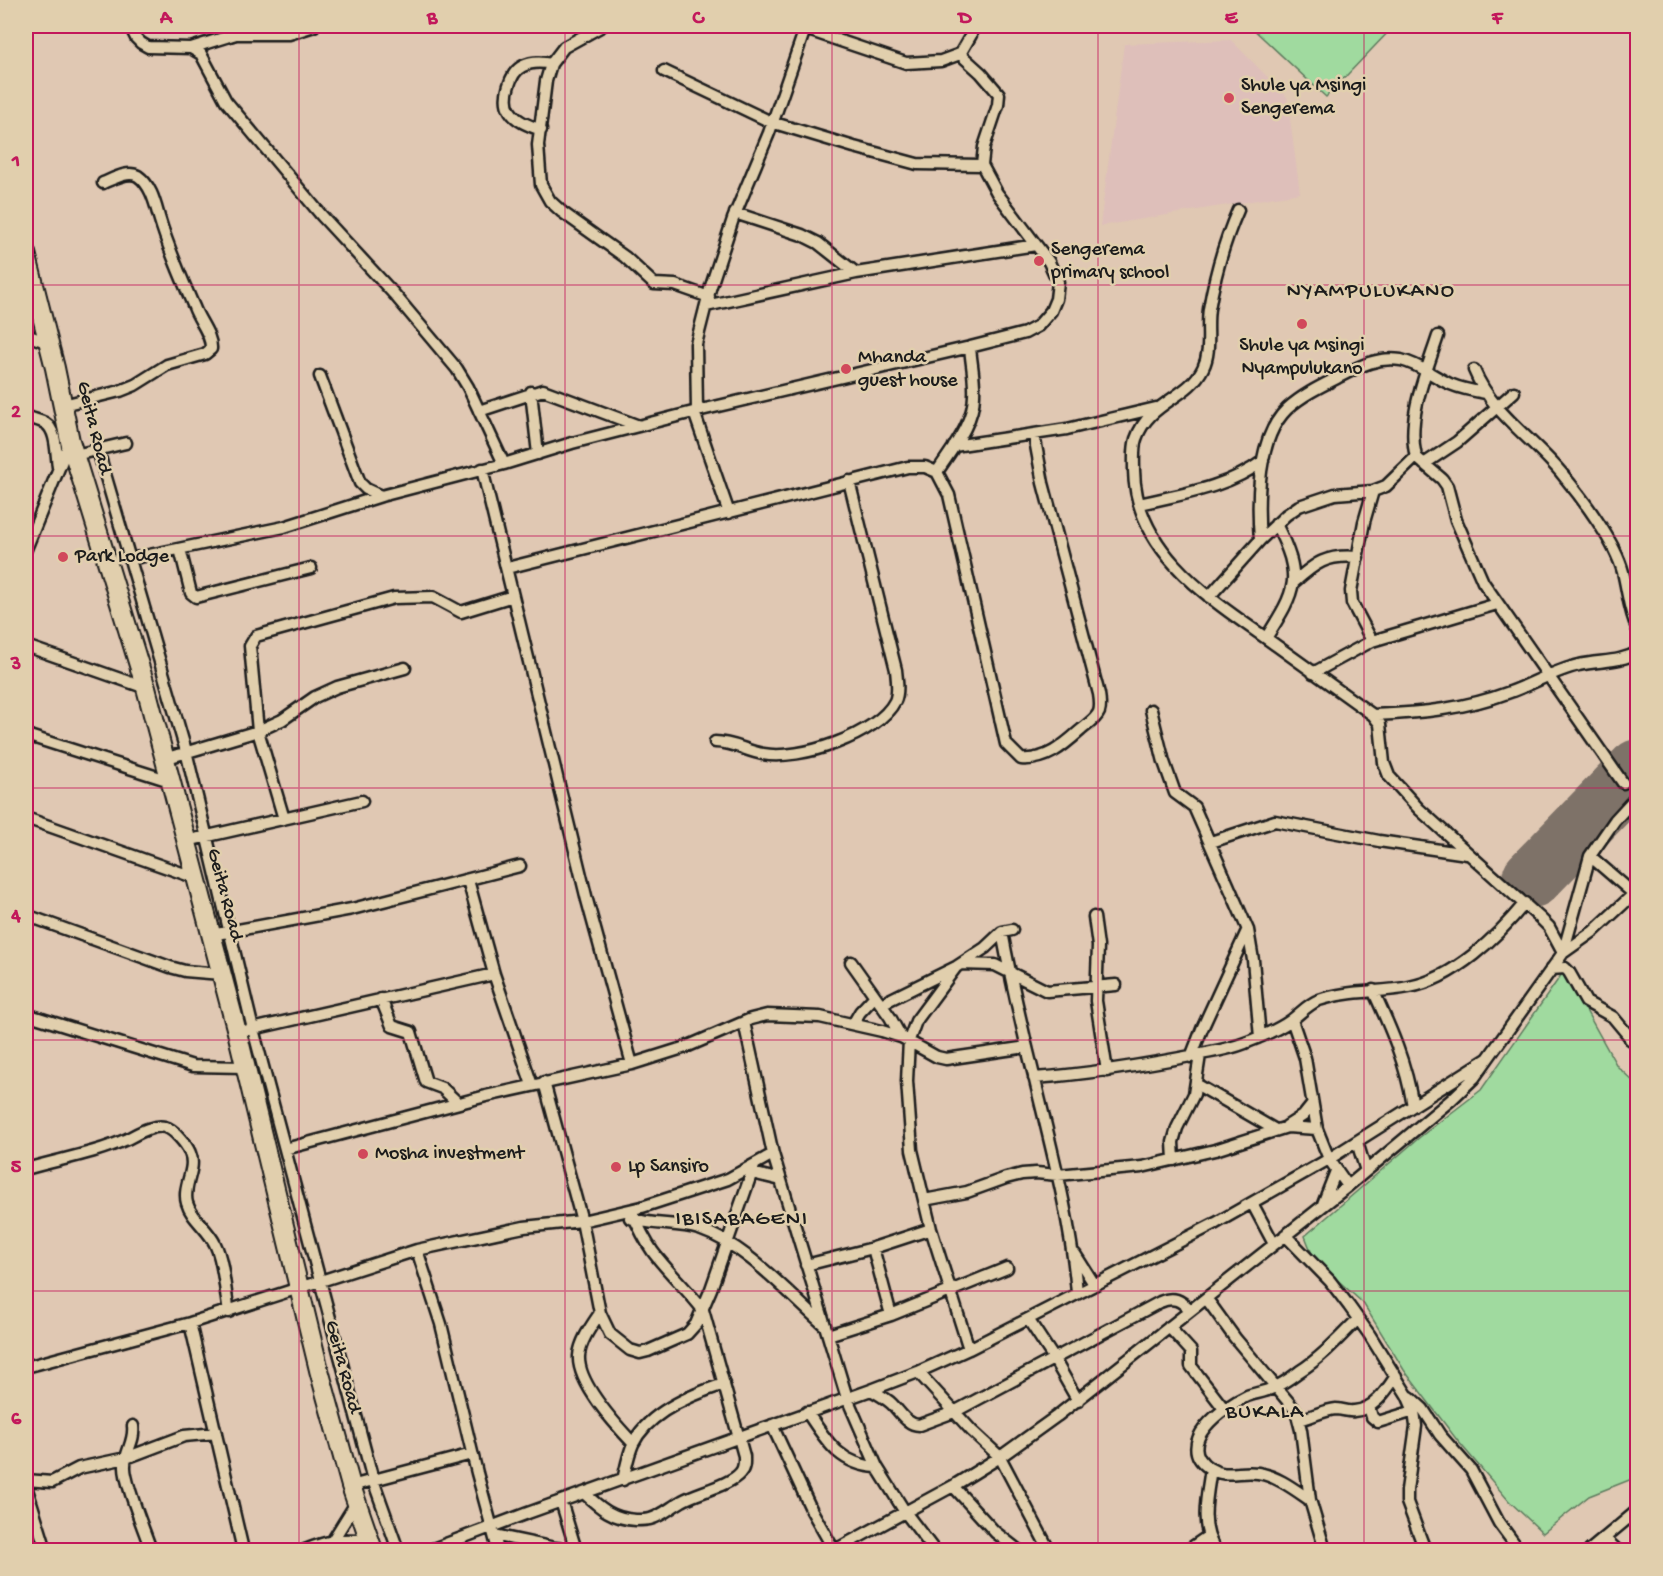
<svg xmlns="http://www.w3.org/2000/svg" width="1663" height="1576" font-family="'Gochi Hand',sans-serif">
	<rect width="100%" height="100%" fill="#e0c8b3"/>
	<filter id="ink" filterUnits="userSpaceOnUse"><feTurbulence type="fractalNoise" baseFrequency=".0167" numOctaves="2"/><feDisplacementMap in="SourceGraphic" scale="12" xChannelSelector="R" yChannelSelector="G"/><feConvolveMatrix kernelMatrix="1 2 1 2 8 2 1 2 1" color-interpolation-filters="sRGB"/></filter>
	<g filter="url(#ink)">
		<path fill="#debfba" d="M1231,40L1287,97L1300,193L1100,226L1124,44Z
			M1637,749V776L1523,895L1510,881Z"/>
		<path fill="#a0da9f" stroke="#5e7b5e" stroke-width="1.5" d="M1250,26H1394L1326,97Z
			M1564,971L1617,1066L1637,1085V1477L1589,1496L1543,1533L1509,1501L1457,1440L1404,1370L1363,1303L1314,1259L1305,1236L1420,1137L1481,1090Z"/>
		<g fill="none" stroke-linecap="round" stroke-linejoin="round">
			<path stroke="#7e7268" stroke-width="60" d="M1532,878L1638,769"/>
			<defs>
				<path id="minor" d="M130,26L136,38L141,43L148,47L191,48L201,54L226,101L322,216L394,294L457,369L468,387L504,464
					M602,26L564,47L551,64L546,81L538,145L541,185L550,201L562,212L625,257L654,284L675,285L709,297
					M796,26L906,63L941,61L960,54L971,35L972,26
					M191,48L236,34H289L314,26
					M664,71L771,122L854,147L917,164L982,165
					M541,130C530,126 517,122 510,111C502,99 510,72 523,66C531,62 542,62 551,64
					M1238,210C1224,242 1215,274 1209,309C1206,329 1212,350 1203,368C1188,399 1149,401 1136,439C1133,448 1134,461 1134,470C1135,555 1217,603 1277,646C1309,669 1341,692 1373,715L1380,724L1384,763L1389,776L1419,809L1540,918L1549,927L1563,953L1594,931L1638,890
					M735,213L802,235L818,243L856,273
					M706,306L856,273L1036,245
					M26,335L49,343
					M1438,336C1426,373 1406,418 1416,457L1442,479L1447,486L1456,520L1483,582L1623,783
					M1474,370C1492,414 1534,439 1563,475C1583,499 1615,542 1623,572C1628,592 1629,611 1638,630
					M320,376L360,483L366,489L381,496
					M531,392L538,454
					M63,405L120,391L135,385L167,365L205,354L211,349C212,335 199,321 194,307C181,277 168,248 159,217C155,203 151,185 138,176C128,170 113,179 103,183
					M479,411L543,390L639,426
					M697,411L696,344L710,289L733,219L769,133L805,29
					M694,412L729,513
					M26,416C32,419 39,420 45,423C57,430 56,454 58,467
					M954,446L1067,429L1156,408
					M98,450L186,751L253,1029L373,1480L398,1550
					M75,455L126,443
					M1424,464L1457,442L1514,392
					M482,469L587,900L632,1064
					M937,472C952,449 974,423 974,395C975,379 971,362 970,347
					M1139,504C1182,494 1227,488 1263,461
					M1260,540C1257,501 1257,438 1287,409C1301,396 1319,387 1337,378C1358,367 1377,356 1401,360C1419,364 1434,377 1450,384C1462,389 1473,391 1486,393
					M26,549L70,441
					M180,549L191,593L196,597L311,568
					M130,559L284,527L381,496L504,464L572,443L697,411L970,347L1025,333L1038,326L1051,311L1056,299L1058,282L1049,262L997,193L982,165L984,147L998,105L999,94L981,73L960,54
					M507,568L908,467H925L937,472L949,495L1006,744L1021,759C1047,761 1064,745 1082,729C1088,724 1096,719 1099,712C1101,706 1100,700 1099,694L1043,483L1034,435
					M1293,583C1315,563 1327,554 1358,557
					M1209,597L1260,540L1286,515L1299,506L1335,494L1373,491L1386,486L1416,457
					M1266,638C1297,589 1303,578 1276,524
					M1372,641L1352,603L1351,591L1364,522L1373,491
					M26,646L146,688
					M1313,673L1372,641L1497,604
					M1151,710L1164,762L1175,793L1194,807L1248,930L1253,960L1260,1037
					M1373,715C1421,713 1465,709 1510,692C1533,684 1555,670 1579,665C1599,660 1619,663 1638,652
					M26,735L170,781
					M715,742C733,742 746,751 763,754C799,761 878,735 895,701C899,692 897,680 896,670L849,481
					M164,759L258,731L282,720L315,697L337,687L405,668
					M26,818L196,878
					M284,819L258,731L250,646L256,636L394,598L433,597L461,612L513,596
					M186,841L362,801
					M1211,842L1275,821L1379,841L1467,854
					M1590,856L1634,894L1638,902
					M468,880L494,974L532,1085
					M26,915L170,967L185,971L221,974
					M1094,917L1098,946L1096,1001L1107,1071
					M1002,932C1011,980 1022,1028 1034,1076C1051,1148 1071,1219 1077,1293
					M211,935L352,909L520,866
					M851,962L890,1017L901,1037
					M961,964L995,965L1047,991L1116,985
					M956,967L916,1021L909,1040L907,1081L912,1150L931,1229L969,1349
					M1551,969L1565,968L1569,972L1586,1002L1613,1017L1638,1047
					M1373,990C1391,1029 1406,1063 1413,1106
					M381,999L392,1026L411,1032L426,1082L442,1088L458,1103
					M881,1004L956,967L985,948L1002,932L1012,930
					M26,1014L193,1066L244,1067
					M1292,1020L1305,1058L1317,1129L1329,1159L1348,1186
					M744,1022L773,1154L847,1398L877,1467L905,1512L934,1550
					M853,1024L860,1012L875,996
					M248,1030L494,974
					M1630,1039L1638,1027
					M1191,1057L1202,1029L1247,931
					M1034,1078C1090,1074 1145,1065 1201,1054C1216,1051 1230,1049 1245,1043C1260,1037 1276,1031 1290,1021C1300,1014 1308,1004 1319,1000C1348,990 1379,993 1409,987C1454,979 1497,937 1525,903
					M544,1082L582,1221L600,1313L610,1334L630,1350L640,1353L648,1351L687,1334L696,1324L711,1289L754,1166
					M1196,1084L1274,1129
					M1287,1126L1304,1115L1312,1105
					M1357,1142L1366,1171
					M285,1149L486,1096L632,1064L686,1047L751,1019L767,1015L820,1017L882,1031L901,1037L937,1057L946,1059L1027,1047
					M1174,1160L1173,1142L1177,1128L1194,1094L1200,1055
					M26,1169C60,1159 94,1154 127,1139C137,1134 153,1124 165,1127C174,1129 187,1145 190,1153C197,1169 182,1186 187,1203C191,1218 208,1229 215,1244C224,1262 225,1292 229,1312
					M752,1173L781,1180
					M924,1200L967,1192L1006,1178L1022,1174L1036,1173L1058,1175L1142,1167L1215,1150L1287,1127L1317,1129
					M1252,1203L1274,1244
					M1323,1204L1336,1171
					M630,1218C652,1226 677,1222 699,1229C748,1246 785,1291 823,1324
					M1285,1235L1330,1281L1349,1306L1369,1334L1407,1395L1414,1411L1416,1426L1407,1490V1502L1425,1550
					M873,1248L891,1315
					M417,1250L441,1324L477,1473L498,1550
					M1075,1254L1094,1284
					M806,1265L873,1248L931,1229
					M1206,1298L1235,1338L1296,1411L1301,1430L1310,1500L1325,1550
					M600,1313C592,1325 580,1341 579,1356C577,1383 615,1424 633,1443
					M1028,1319L1053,1357L1078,1401
					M190,1323L243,1550
					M1169,1327L1191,1351V1366L1225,1410
					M828,1335L891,1315L1007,1268
					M26,1367L190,1323L417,1250L524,1227L582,1221L642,1207L728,1179L773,1154
					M918,1372L972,1431L1000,1457L1049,1550
					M871,1390C878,1394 886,1398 892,1404C900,1412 907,1425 919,1425L954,1412L1160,1302C1174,1296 1180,1300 1191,1310
					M1410,1397L1423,1409L1440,1435L1471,1470L1499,1523L1519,1550
					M1369,1407L1372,1417L1378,1422L1414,1411
					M807,1412C826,1440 839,1465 877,1467
					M1299,1420C1311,1417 1324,1410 1336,1409C1342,1409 1348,1412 1354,1411C1374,1410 1386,1391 1396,1376
					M772,1425L812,1511L834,1550
					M133,1426C135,1442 125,1451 125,1466C124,1482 145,1532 151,1550
					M1211,1469C1207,1495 1199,1528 1216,1550
					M26,1480L52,1482L79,1468L126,1458L184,1436L216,1433
					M623,1480C626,1468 628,1455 633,1444C648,1412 693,1394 724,1384
					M26,1486L46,1550
					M351,1486L472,1454
					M953,1486L995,1532L1018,1550
					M584,1493C600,1508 613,1519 636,1520C640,1520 646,1520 650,1519C662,1516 671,1507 682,1501C697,1492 729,1486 740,1473C745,1468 744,1462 744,1456L703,1310C688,1290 668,1272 653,1252C644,1239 637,1224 631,1210
					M1310,1500C1294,1489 1277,1476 1258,1473C1240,1470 1226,1479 1209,1468C1173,1443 1223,1407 1247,1396C1255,1393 1265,1392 1273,1388C1283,1384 1292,1377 1300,1371C1322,1357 1340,1337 1358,1319
					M561,1501L576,1550
					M494,1535L555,1548L576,1550
					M1604,1538L1617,1550
					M333,1540L356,1503
					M305,1550C329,1540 343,1538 370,1541
					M430,1550L525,1514L871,1390L918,1372L969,1349L1216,1223L1329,1159L1487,1059
					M835,1550L953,1486L1000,1457L1057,1416L1348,1186L1451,1100L1474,1078L1563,953L1590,856L1615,820L1638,795
					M1188,1550L1207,1537
					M1590,1550L1638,1510"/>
				<path id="trunk" d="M26,253L55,368L70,441L146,688L237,1032L319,1370L351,1486L373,1550"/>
			</defs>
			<use href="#minor" stroke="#1c1c1c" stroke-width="15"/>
			<use href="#trunk" stroke="#1c1c1c" stroke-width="22"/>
			<use href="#minor" stroke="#e1cfad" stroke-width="10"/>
			<use href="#trunk" stroke="#e1cfad" stroke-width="18"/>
		</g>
	</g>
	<path fill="none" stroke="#c2185b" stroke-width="1.5" stroke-opacity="0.55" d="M299,26V1550M565,26V1550M832,26V1550M1098,26V1550M1364,26V1550M26,285H1638M26,536H1638M26,788H1638M26,1040H1638M26,1291H1638"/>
	<g fill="#d1495b" stroke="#e1cfad" stroke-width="2">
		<circle cx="1229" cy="98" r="6"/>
		<circle cx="1039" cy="261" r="6"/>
		<circle cx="1302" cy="324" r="6"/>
		<circle cx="846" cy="369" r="6"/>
		<circle cx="63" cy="557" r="6"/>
		<circle cx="363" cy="1154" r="6"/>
		<circle cx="616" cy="1167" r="6"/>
	</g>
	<g text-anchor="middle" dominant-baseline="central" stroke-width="5" stroke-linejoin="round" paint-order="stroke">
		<g font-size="20" fill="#1c1c1c" stroke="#e1cfad" text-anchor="start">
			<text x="1241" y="86">Shule ya Msingi<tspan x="1241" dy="23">Sengerema</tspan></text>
			<text x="1051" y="250">Sengerema<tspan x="1051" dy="23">primary school</tspan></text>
			<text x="1302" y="346" text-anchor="middle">Shule ya Msingi<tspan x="1302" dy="23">Nyampulukano</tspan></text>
			<text x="858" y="358">Mhanda<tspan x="858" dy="23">guest house</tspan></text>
			<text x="75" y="557">Park Lodge</text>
			<text x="375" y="1154">Mosha investment</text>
			<text x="628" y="1167">Lp Sansiro</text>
		</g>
		<g font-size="20" fill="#1c1c1c" stroke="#e1cfad">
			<text transform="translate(93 428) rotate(76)">Geita Road</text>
			<text transform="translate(224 895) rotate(75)">Geita Road</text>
			<text transform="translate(342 1367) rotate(75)">Geita Road</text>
		</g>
		<g font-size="22" letter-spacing="1.5" fill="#1c1c1c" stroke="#e1cfad">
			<text x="1371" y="292">NYAMPULUKANO</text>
			<text x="742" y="1220">IBISABAGENI</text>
			<text x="1265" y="1413">BUKALA</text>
		</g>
	</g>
	<rect width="1663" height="1576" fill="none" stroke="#e1cfad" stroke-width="66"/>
	<rect x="33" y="33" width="1597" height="1510" fill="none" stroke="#c2185b" stroke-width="2"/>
	<g font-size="20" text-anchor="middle" font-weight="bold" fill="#c2185b">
		<text x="166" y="23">A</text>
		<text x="432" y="23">B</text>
		<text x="698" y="23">C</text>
		<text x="965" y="23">D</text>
		<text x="1231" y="23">E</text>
		<text x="1497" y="23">F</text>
		<text x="16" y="166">1</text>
		<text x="16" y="417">2</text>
		<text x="16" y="669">3</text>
		<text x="16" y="921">4</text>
		<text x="16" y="1172">5</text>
		<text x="16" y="1424">6</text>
	</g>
</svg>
